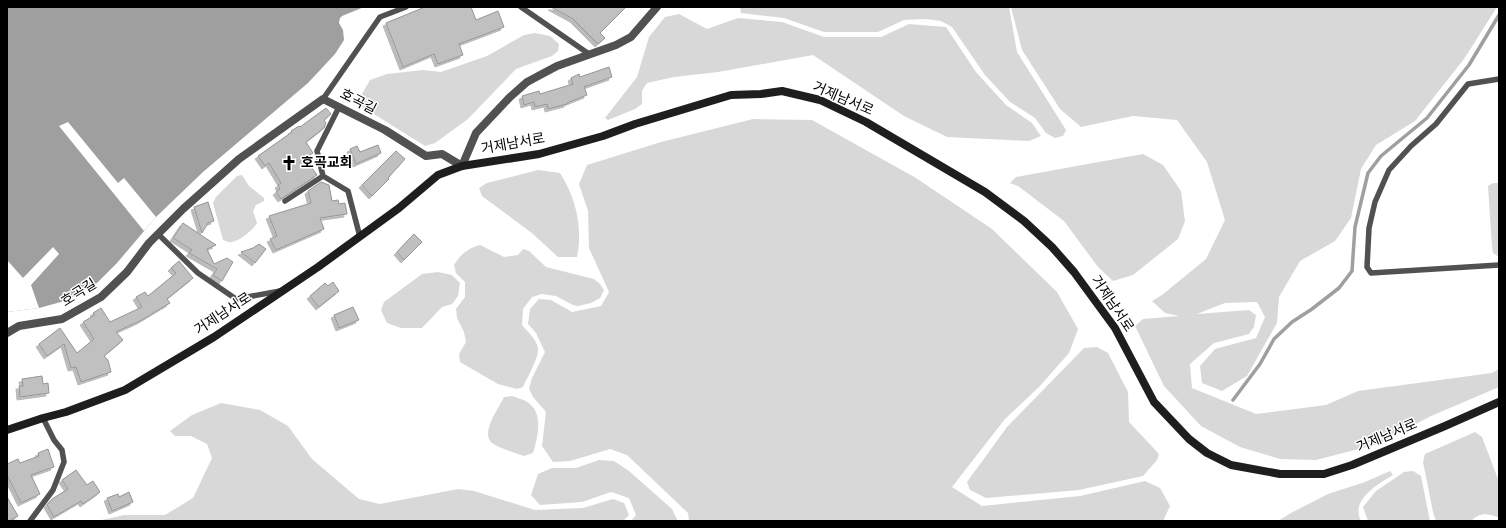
<svg xmlns="http://www.w3.org/2000/svg" width="1506" height="528" font-family="'Alegreya Sans','Noto Sans KR',sans-serif">
	<defs>
		<filter id="shadow"><feDropShadow dx="-3" dy="3" stdDeviation="0" flood-color="#0004"/></filter>
	</defs>
	<rect width="100%" height="100%" fill="#fff"/>
	<path fill="#d8d8d8" d="M740,7H1009L1017,52L1066,130L1063,136L1055,138L1046,133L1035,118L1010,102L985,75L952,27L941,21L926,19L904,20L878,32H824L784,18L741,13Z
		M1011,7H1497L1464,59L1415,121L1376,145L1361,169L1351,218L1335,241L1300,261L1279,297L1277,323L1247,376L1222,391L1202,383L1200,366L1215,349L1256,338L1265,317L1257,302L1225,303L1197,314L1249,310L1256,315L1254,327L1249,334L1214,343L1190,364L1192,388L1256,414L1326,405L1358,391L1492,373L1499,369V387L1431,416L1378,444L1316,460L1280,459L1240,447L1201,426L1164,386L1135,326L1143,319L1179,316L1165,313L1152,301L1162,295L1206,259L1225,220L1207,162L1177,120L1133,116L1081,127L1060,109L1022,50Z
		M679,14L707,29L738,18L782,22L824,37H881L909,24L946,27L976,72L1006,105L1032,123L1041,136L1029,141L947,137L904,116L813,55L718,72L674,77L647,83L642,91V104L635,109L608,120L605,118L637,77L649,37L665,17Z
		M535,33L550,36L559,44L558,51L552,56L516,69L468,119L435,143L425,146L361,106L362,94L370,80L387,74L423,70L441,72L487,56L524,35Z
		M753,119L812,120L916,178L992,229L1057,292L1078,329L1069,353L1039,387L1005,419L952,487L982,506L1080,496L1145,481L1160,488L1170,506L1163,521H689L688,513L627,455L610,449L570,461L553,462L542,446L546,412L533,397L529,389L532,378L545,352L536,333L528,324L530,309L539,299L551,300L572,312L601,306L609,292L589,248L588,211L579,184L587,165L661,142Z
		M1143,154L1163,165L1181,191L1185,221L1178,239L1133,275L1113,281L1098,267L1064,221L1018,186L1010,183L1016,177Z
		M538,170L560,173C576,198 583,228 577,257H558L533,234L482,196L479,188L487,183Z
		M242,175L249,186L264,198V201L256,205L253,211L257,223C254,229 239,241 232,242C229,243 226,241 223,240L213,203L216,197L237,176Z
		M1493,183H1499V257L1493,253L1492,247L1488,186Z
		M480,245L504,257L518,255L523,249L529,251L546,267L594,279L600,284L604,290L600,298L591,303L578,306L573,305L556,296L542,294L532,297L523,309L522,325C527,331 537,340 538,348C539,358 527,378 523,387L517,389L498,384L460,362L459,354L466,342L464,332L457,318L456,309L465,297V282L456,273L454,265C460,255 468,248 480,245Z
		M438,272L452,275L460,283L458,296L452,304L442,307L422,328H401L387,323L381,310L384,302L422,274Z
		M1097,347L1108,353L1128,392L1129,422L1159,454L1157,460L1143,476L1079,490L986,498L970,490L967,482L1007,427L1084,348Z
		M512,396C517,398 523,399 527,402C544,412 538,437 533,453L524,456C515,453 499,448 492,443C480,433 499,408 504,397Z
		M221,403L260,410L288,426L312,459L359,499L380,504L458,489L474,491L535,510L583,508L613,499L624,503L629,515L623,521H97L124,515H165L193,498L212,458L207,444L191,436H175L170,431L192,415Z
		M1475,432L1482,437L1498,479L1499,515L1497,517C1486,513 1480,513 1471,521H1436L1433,512L1423,462L1425,454Z
		M599,460L614,461L629,471L672,509L678,521H631L636,515L629,498L611,492L582,502L540,505L531,495L538,474L552,468H576Z
		M1390,471L1393,475C1378,484 1350,500 1361,521H1278L1291,513L1328,494L1365,482Z
		M1413,471L1421,476L1430,521H1368L1363,507L1376,491L1404,472Z"/>
	<path fill="#9f9f9f" d="M7,7H364L342,16L340,18L339,23L343,30L344,40L335,54L308,83L203,172L156,217L117,263L97,283L68,300L39,308L7,312Z"/>
	<path fill="#fff" d="M68,122L118,183L124,178L156,217L144,231L59,126Z
		M53,247L59,254L31,285L39,308L7,312V260L23,278Z"/>
	<g fill="none" stroke-linecap="round" stroke-linejoin="round">
		<path stroke="#9f9f9f" stroke-width="3.5" d="M1233,400L1260,364L1274,339L1292,322L1312,309L1339,288L1352,271L1355,227L1368,173L1381,156L1427,118L1469,65L1499,15"/>
	</g>
	<path fill="#c0c0c0" stroke="#959595" filter="url(#shadow)" d="M425,7H471L476,20L498,11L504,27L459,44L463,55L438,64L434,54L403,67L386,23Z
		M551,7H626L600,33L605,38L598,44L573,19Z
		M609,67L612,77L584,87L587,95L567,103V104L548,109L547,104L535,107L534,102L524,105L522,96L539,91L540,94L573,84L571,78L579,74L580,77Z
		M326,108L331,114L324,120L326,123L324,128L306,142L313,153L305,158L317,175L281,199L276,192L280,189L278,185L281,183L269,163L265,166L258,156L292,132L291,131L299,126L300,127Z
		M378,145L381,153L356,164L350,149L357,146L360,152Z
		M396,151L405,159L388,178L389,179L372,196L362,185Z
		M321,182L329,185L332,201L338,200L339,204L345,203L347,214L320,218L324,229L276,250L270,239L277,236L269,216L311,203L308,191Z
		M208,202L214,221L208,223L202,233L194,207Z
		M183,223L216,245L207,249L214,264L227,258L233,262L222,281L213,275L217,269L189,253L192,250L173,238Z
		M414,234L422,242L404,260L397,252Z
		M259,244L266,249L255,263L241,252L253,248Z
		M179,261L193,278L167,299L170,303L140,321L116,332L123,340L104,356L108,360L111,372L81,382L76,367L71,368L64,344L47,356L39,344L60,328L77,353L94,339L83,322L95,315L93,313L101,308L110,322L142,307L136,297L145,292L148,296L176,273L171,268Z
		M333,282L339,291L319,307L310,296L325,283L328,286Z
		M353,307L359,320L339,328L334,315Z
		M42,376L43,384L48,383L49,393L20,397L19,386H23L22,379Z
		M48,449L54,467L31,475L40,494L21,503L7,475V464L18,459L20,463L39,456L38,453Z
		M76,470L87,485L93,481L100,492L83,504L81,501L54,517L47,505L52,499L68,489L62,480Z
		M129,492L133,502L112,511L107,498L118,494L119,497Z
		M7,497L18,516L9,521H7Z"/>
	<g fill="none" stroke-linecap="round" stroke-linejoin="round">
		<path stroke="#515151" stroke-width="5.5" d="M521,7L589,54
			M1499,79L1468,84L1436,124L1411,146L1389,170L1375,202L1369,228L1367,267L1371,273L1499,265
			M323,99L380,17L406,7
			M323,176L348,191L360,237
			M285,201L323,176L317,151L339,107
			M158,234L198,273L236,299L280,291
			M30,521L53,490L64,462L62,450L54,440L43,418"/>
		<path stroke="#515151" stroke-width="8" d="M7,333L19,326L62,319L101,297L127,272L149,243L183,209L239,159L323,99L385,130L426,156L442,154L462,166L476,133L510,97L527,82L557,66L616,45L631,37L657,7"/>
		<path stroke="#1e1e1e" stroke-width="8" d="M7,430L43,418L66,412L125,390L214,337L318,267L399,208L438,175L462,166L539,154L603,136L635,124L731,95L761,94L782,91L820,100L866,122L985,192L1024,221L1052,247L1074,272L1115,328L1154,402L1189,439L1207,453L1231,465L1280,474H1324L1352,465L1445,426L1499,402"/>
	</g>
	<defs>
		<symbol id="church-bare" viewBox="-9 -9 18 18"><path d="M-1.2-6h2.4v3.5h3.3v2.4h-3.3V6h-2.4V-.1h-3.3v-2.4h3.3Z" fill="#000" stroke="#fff" stroke-width="2.5" paint-order="stroke"/></symbol>
	</defs>
	<g fill-rule="evenodd">
		<use href="#church-bare" x="278" y="152" width="22" height="22"/>
	</g>
	<g text-anchor="middle" dominant-baseline="central" stroke-width="3" stroke-linejoin="round" paint-order="stroke">
		<g font-size="14" fill="#000" stroke="#fff">
			<text transform="translate(843 99) rotate(23)">거제남서로</text>
			<text transform="translate(358 102) rotate(27)">호곡길</text>
			<text transform="translate(513 144) rotate(-10)">거제남서로</text>
			<text transform="translate(79 293) rotate(-32)">호곡길</text>
			<text transform="translate(1112 304) rotate(56)">거제남서로</text>
			<text transform="translate(223 314) rotate(-33)">거제남서로</text>
			<text transform="translate(1387 436) rotate(-23)">거제남서로</text>
		</g>
		<g font-size="14" font-weight="bold" fill="#000" stroke="#fff" text-anchor="start">
			<text x="301" y="163">호곡교회</text>
		</g>
	</g>
	<rect width="1506" height="528" fill="none" stroke="#000000" stroke-width="16"/>
</svg>
